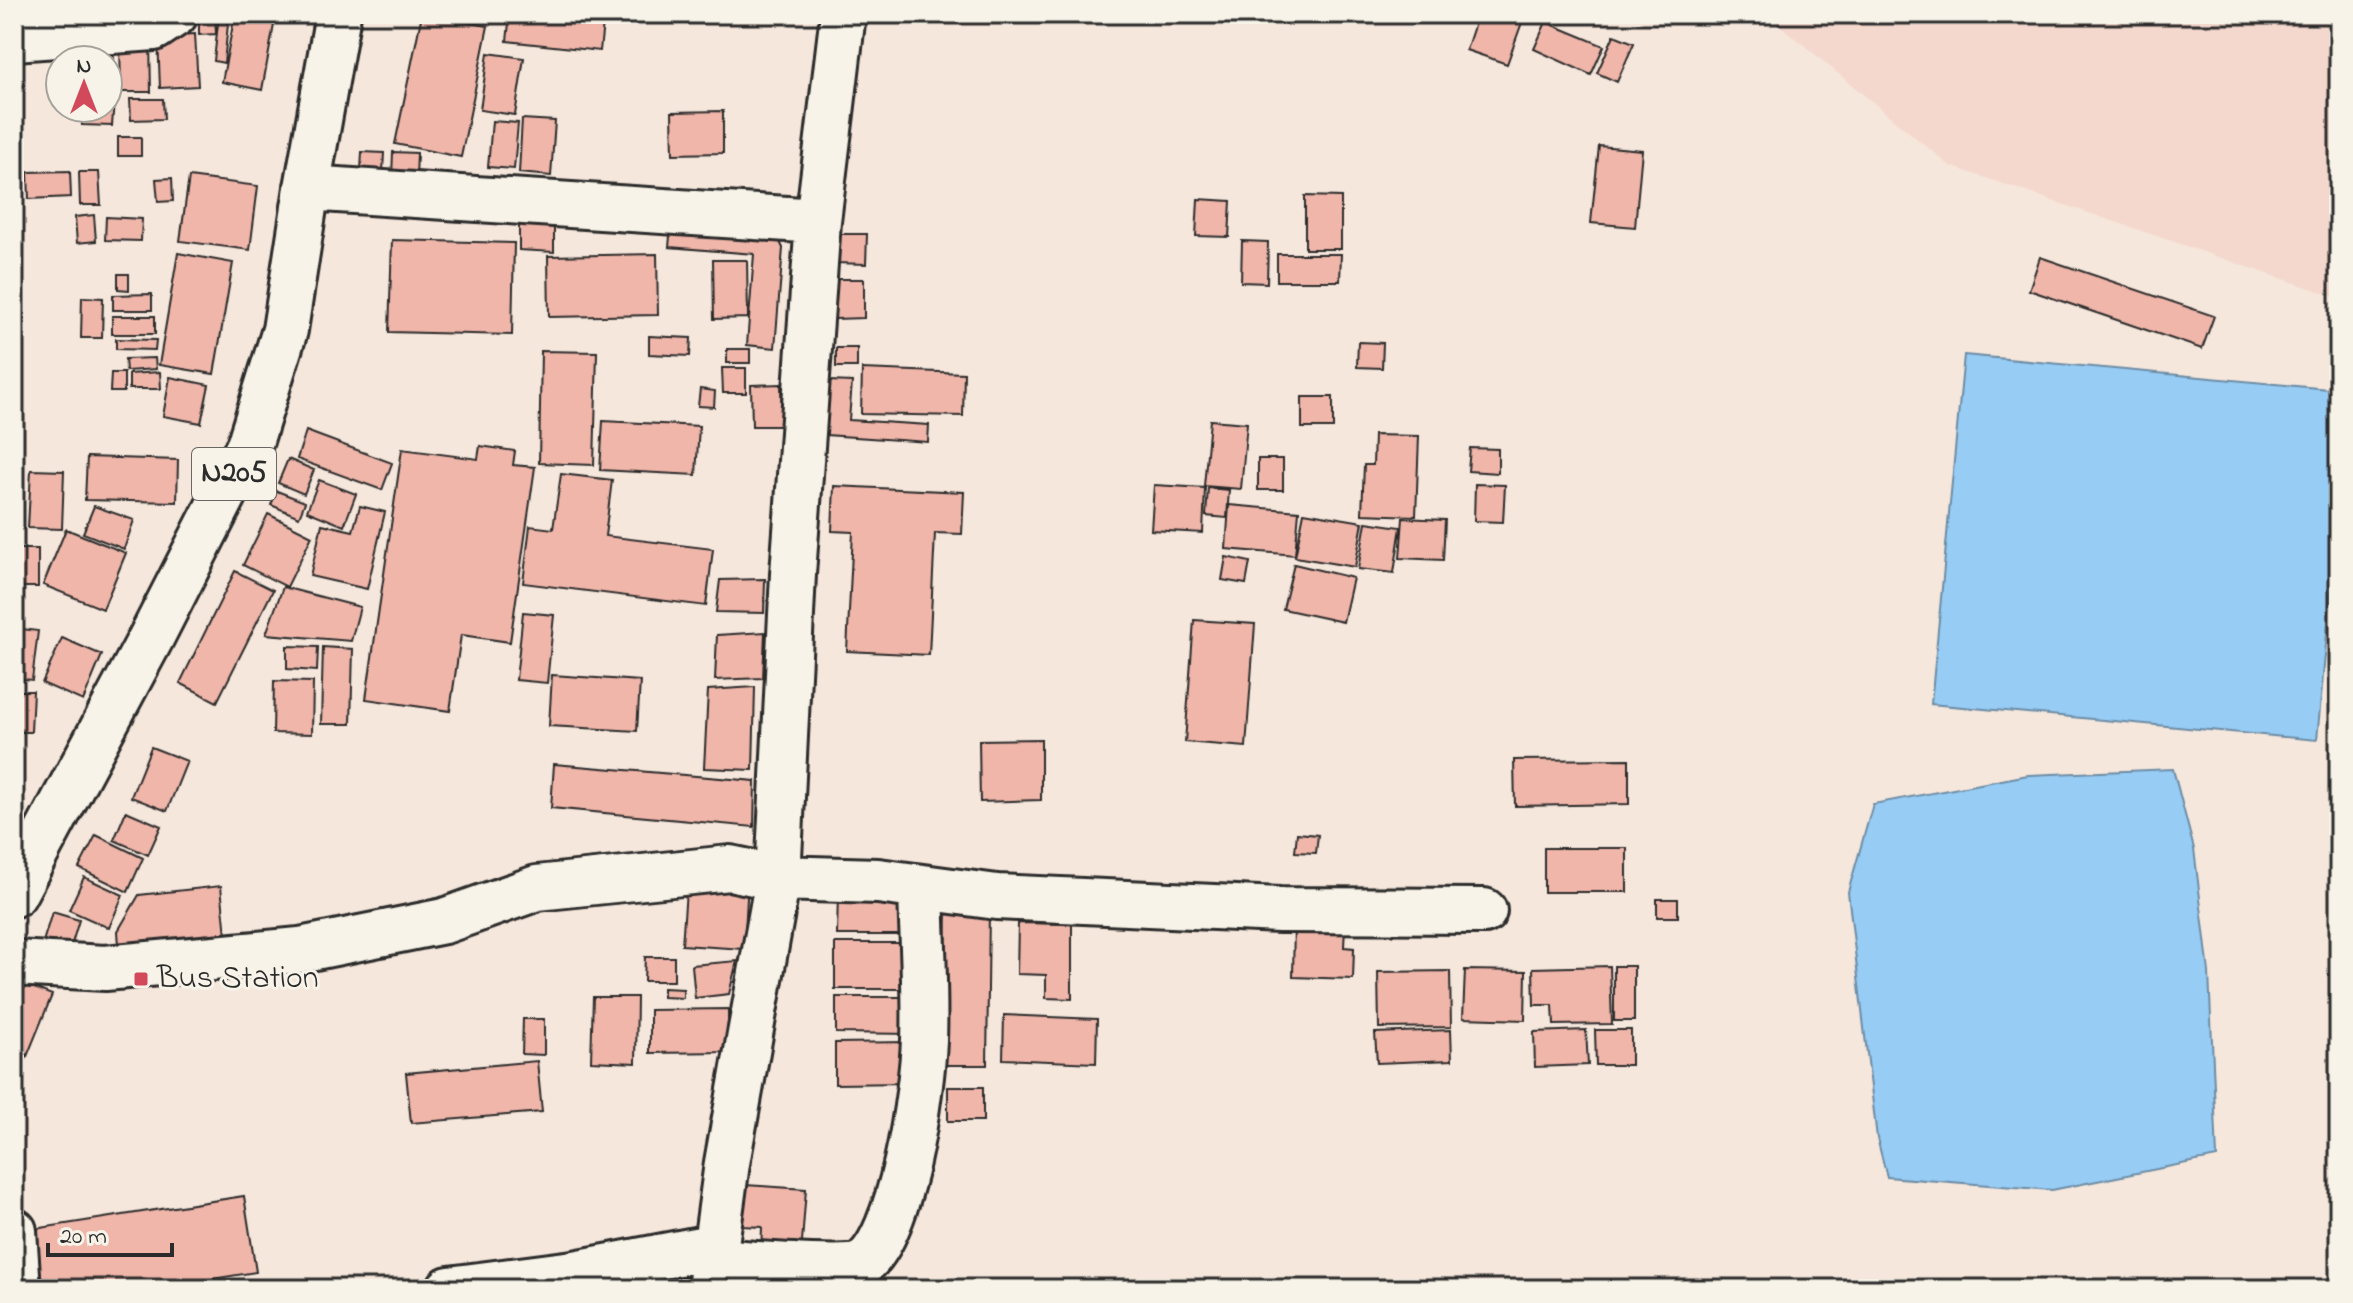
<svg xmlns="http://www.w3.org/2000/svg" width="2353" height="1303" font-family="'Indie Flower',sans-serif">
	<rect width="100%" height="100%" fill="#f6e7dc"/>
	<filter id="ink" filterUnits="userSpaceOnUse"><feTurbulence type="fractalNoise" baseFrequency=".0125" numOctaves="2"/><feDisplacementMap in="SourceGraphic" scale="16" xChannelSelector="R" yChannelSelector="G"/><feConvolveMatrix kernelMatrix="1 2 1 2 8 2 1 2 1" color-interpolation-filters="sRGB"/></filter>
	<g filter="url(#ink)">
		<path fill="#f4d8cd" d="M1766,14H2339V298L1950,166Z"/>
		<path fill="#97ccf5" stroke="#6c8ca4" stroke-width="2" d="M1964,355L2339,390V505L2317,740L1931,704Z
			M2173,769L2194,849L2209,972L2217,1157L2052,1190L1887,1177L1877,1138L1848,892L1873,804L2028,775Z"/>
		<path fill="#f0b6aa" stroke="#2b2b2b" stroke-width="2" d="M199,14H215L216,34L199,35Z
			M219,14H229L224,63L214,61Z
			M235,14H276L262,90L222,82Z
			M422,14L488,26L461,157L395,144Z
			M510,14H604L600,51L507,41Z
			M1478,14H1525L1507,64L1466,50Z
			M1546,22L1604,46L1591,75L1534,49Z
			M195,34L198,86L160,88L158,36Z
			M1614,35L1634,43L1617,82L1597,73Z
			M150,40L151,92H121L120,41Z
			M113,44L116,92H108V60H84L83,46Z
			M488,53L524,58L515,115L480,110Z
			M130,99H163L164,119L131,120Z
			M108,100H114L112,126L82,125L83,108H108Z
			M723,111V153L673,154L672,112Z
			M522,119L555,121L551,176L519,173Z
			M492,121L518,123L514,169L488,167Z
			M118,137H141V156H118Z
			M1599,146L1642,150L1635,227L1591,223Z
			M362,152L384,153L383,172L361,171Z
			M393,152L417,153L416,178L392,177Z
			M70,171L71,197L29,199L28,172Z
			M79,172H99L101,205H80Z
			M189,177L258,186L250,250L180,241Z
			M172,178L173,201L158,202L156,179Z
			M1305,196L1341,197V249H1305Z
			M1198,199L1231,201L1229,237L1196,236Z
			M94,215L96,241L77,243L75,217Z
			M106,217L142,219L141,241L105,240Z
			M519,224L554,225V252L519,250Z
			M671,225L776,234L783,248L775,348L747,345L754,254L669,247Z
			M835,234H867L866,264L835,263Z
			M392,240L514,243L512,335L389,332Z
			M1242,241L1268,242L1267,283L1241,282Z
			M178,253L233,263L214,374L159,365Z
			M657,254L658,315L549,317L548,256Z
			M1277,254H1341L1340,281H1277Z
			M2040,257L2214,316L2202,349L2029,290Z
			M713,260H747L748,318L714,319Z
			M118,274H129V290L118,289Z
			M835,279H864V318L835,319Z
			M152,294V310H113V295Z
			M82,297L103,298L102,338H81Z
			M112,316H155V334H112Z
			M649,336L691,338L690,356L649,354Z
			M116,339L156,340L155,350L116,349Z
			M1358,342L1383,343L1382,368L1357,367Z
			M836,348H857V367H836Z
			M727,349H750V363H727Z
			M541,351L597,352L594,465L539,463Z
			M155,358L156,369L126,371L125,359Z
			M722,368H746V393H723Z
			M862,369L964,373L963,416L861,414Z
			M160,372L161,389H129V374Z
			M111,373H124V392H110Z
			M170,377L209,385L201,423L163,416Z
			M829,381L852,382L849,420L929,425L928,442L826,435Z
			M781,384L782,426H752L751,385Z
			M700,389L715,391L714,407L698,406Z
			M1302,397H1333V428H1302Z
			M1210,420L1247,423L1241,489L1204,486Z
			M603,421L699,426L696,475L600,470Z
			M306,431L392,463L382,490L297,459Z
			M1374,435L1419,436L1416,516L1362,514L1364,465H1373Z
			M480,446L515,451L513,465L535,467L510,642L461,635L450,711L366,699L402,449L478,459Z
			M1470,448L1498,449V473L1468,471Z
			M87,457L178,460L177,502L85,500Z
			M288,459L314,470L304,494L278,483Z
			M1258,459H1283V490H1258Z
			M31,470L64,471L62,529L28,528Z
			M561,474L612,480L605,536L713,549L706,606L523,583L530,526L553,529Z
			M319,480L356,494L344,526L307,511Z
			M1475,484L1505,485L1503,522L1474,521Z
			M1154,485L1205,488L1203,533L1151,530Z
			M834,486L964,492L962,534L935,533L929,655L847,651L853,532L832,531Z
			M1208,488L1229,490L1227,518L1206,516Z
			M277,491L305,502L299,517L271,505Z
			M1229,505L1299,511L1295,555L1226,549Z
			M94,506L134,520L124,549L83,533Z
			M360,506L385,512L367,589L310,576L322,524L353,531Z
			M1304,512L1363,522L1355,567L1295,557Z
			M268,514L312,536L287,587L243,565Z
			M1403,518L1445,520L1443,560L1400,558Z
			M1366,522L1401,527L1394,573L1358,569Z
			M66,529L126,553L103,609L43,585Z
			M14,549H38V587H14Z
			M1226,557L1250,562L1246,584L1222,580Z
			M1294,564L1353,578L1343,622L1283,609Z
			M235,571L273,590L217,702L180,683Z
			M765,579L764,613L716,612L720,580Z
			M283,587L360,607L351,641L266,634Z
			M523,612L554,615L547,683L516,680Z
			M1194,620L1255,624L1246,747L1185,742Z
			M14,628L38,631L32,680L14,678Z
			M765,632L763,678L715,680L717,635Z
			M62,638L102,655L83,701L42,683Z
			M287,646L318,647L317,671L287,669Z
			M323,647L353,649L351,724H321Z
			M552,675L640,681L637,731L549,726Z
			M274,681L313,682L312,734L273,733Z
			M755,687L753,770L704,768L708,690Z
			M14,691H33L31,732H14Z
			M1041,739V800L980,802L979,740Z
			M151,747L187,761L167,811L131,797Z
			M1629,759V804L1515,806L1514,760Z
			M554,764L755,781L754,827L551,808Z
			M126,811L161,826L148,855L114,840Z
			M1297,833L1318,835L1316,853L1295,852Z
			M96,835L143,858L128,892L79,868Z
			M1544,848H1627V892H1544Z
			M84,877L123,895L109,928L69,910Z
			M687,877L748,881L744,949L682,945Z
			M221,886L226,935L119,946L118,931L139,895Z
			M838,893L913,894L912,935H837Z
			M1657,899H1678V917H1657Z
			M947,909L989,910L987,1065H944Z
			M52,912L79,920L70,950L43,942Z
			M1018,923L1072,924V999L1046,998V975L1017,974Z
			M1294,923L1345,925L1344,947L1354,948L1353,979L1293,977Z
			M835,943H910V989H835Z
			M645,957H674V981H644Z
			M737,961L729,994L695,998L692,965Z
			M1610,966L1612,1024L1554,1025L1553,1005H1534L1533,968Z
			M1614,966H1634V1021H1614Z
			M1465,970L1526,971L1525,1020L1463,1018Z
			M1450,971L1451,1027L1379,1028L1378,972Z
			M14,980L52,995L26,1059L14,1054Z
			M663,988L683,989V998L663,997Z
			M593,997H637L636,1063L591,1061Z
			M836,997H913V1034L836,1033Z
			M728,1009V1052L650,1053V1010Z
			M1004,1015L1097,1019L1096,1063L1003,1059Z
			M523,1019H544V1055L522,1054Z
			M1451,1030L1452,1060L1377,1063L1375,1033Z
			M1586,1030L1588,1065L1535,1067L1534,1032Z
			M1595,1030H1631V1065H1596Z
			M908,1042V1083L835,1084V1043Z
			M537,1061L542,1112L411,1123L406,1073Z
			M948,1087H983V1121H948Z
			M745,1185L806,1189L801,1256L761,1254L762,1227L742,1226Z
			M244,1196L256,1272L151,1289H43L34,1229Z"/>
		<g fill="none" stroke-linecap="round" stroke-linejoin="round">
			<defs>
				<path id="minor" d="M14,38L154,28L175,14
					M307,188L818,221
					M14,963L105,968L300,950L444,921L537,888L730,868L778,878L878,881L997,897L1280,910L1484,911
					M14,1231L18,1289
					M714,1261C737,1262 847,1272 860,1265C902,1241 922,1088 924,1040C926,990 922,938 921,888
					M449,1289L574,1273L716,1246
					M710,1289L727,1163L778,878L793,574L818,221L843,14"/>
				<path id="highway" d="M14,894L151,638L249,446L285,330L307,188L338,14"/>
			</defs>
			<use href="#minor" stroke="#2b2b2b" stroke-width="50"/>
			<use href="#highway" stroke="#2b2b2b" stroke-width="50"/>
			<use href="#minor" stroke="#f7f3e8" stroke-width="44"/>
			<use href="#highway" stroke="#f7f3e8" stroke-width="44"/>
		</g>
	</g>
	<rect fill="#d1495b" stroke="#f7f3e8" stroke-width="3" x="133" y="971" width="16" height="16" rx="4"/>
	<g text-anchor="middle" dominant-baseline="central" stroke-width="6" stroke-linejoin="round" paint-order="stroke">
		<rect fill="#f7f3e8" stroke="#686764" stroke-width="2" x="192" y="448" width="84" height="52" rx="6"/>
		<g font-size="30" font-weight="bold" fill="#2b2b2b">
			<text x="234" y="474">N205</text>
		</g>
		<g font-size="32" fill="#2b2b2b" stroke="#f7f3e8" text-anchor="start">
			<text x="157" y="979">Bus Station</text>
		</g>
	</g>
	<rect width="2353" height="1303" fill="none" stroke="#f7f3e8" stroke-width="48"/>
	<rect x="24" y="24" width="2305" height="1255" fill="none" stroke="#2b2b2b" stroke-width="3" filter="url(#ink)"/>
	<g transform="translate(84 84)"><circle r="38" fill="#f7f3e8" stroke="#a5a39c" stroke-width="2"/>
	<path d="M0-6L14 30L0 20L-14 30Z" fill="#d1495b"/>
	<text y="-12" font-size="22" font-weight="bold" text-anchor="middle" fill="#2b2b2b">N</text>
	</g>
	<path d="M48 1243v12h124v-12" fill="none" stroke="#2b2b2b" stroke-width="4"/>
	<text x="60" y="1243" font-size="24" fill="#2b2b2b" stroke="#f7f3e8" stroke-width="6" paint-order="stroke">20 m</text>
</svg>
